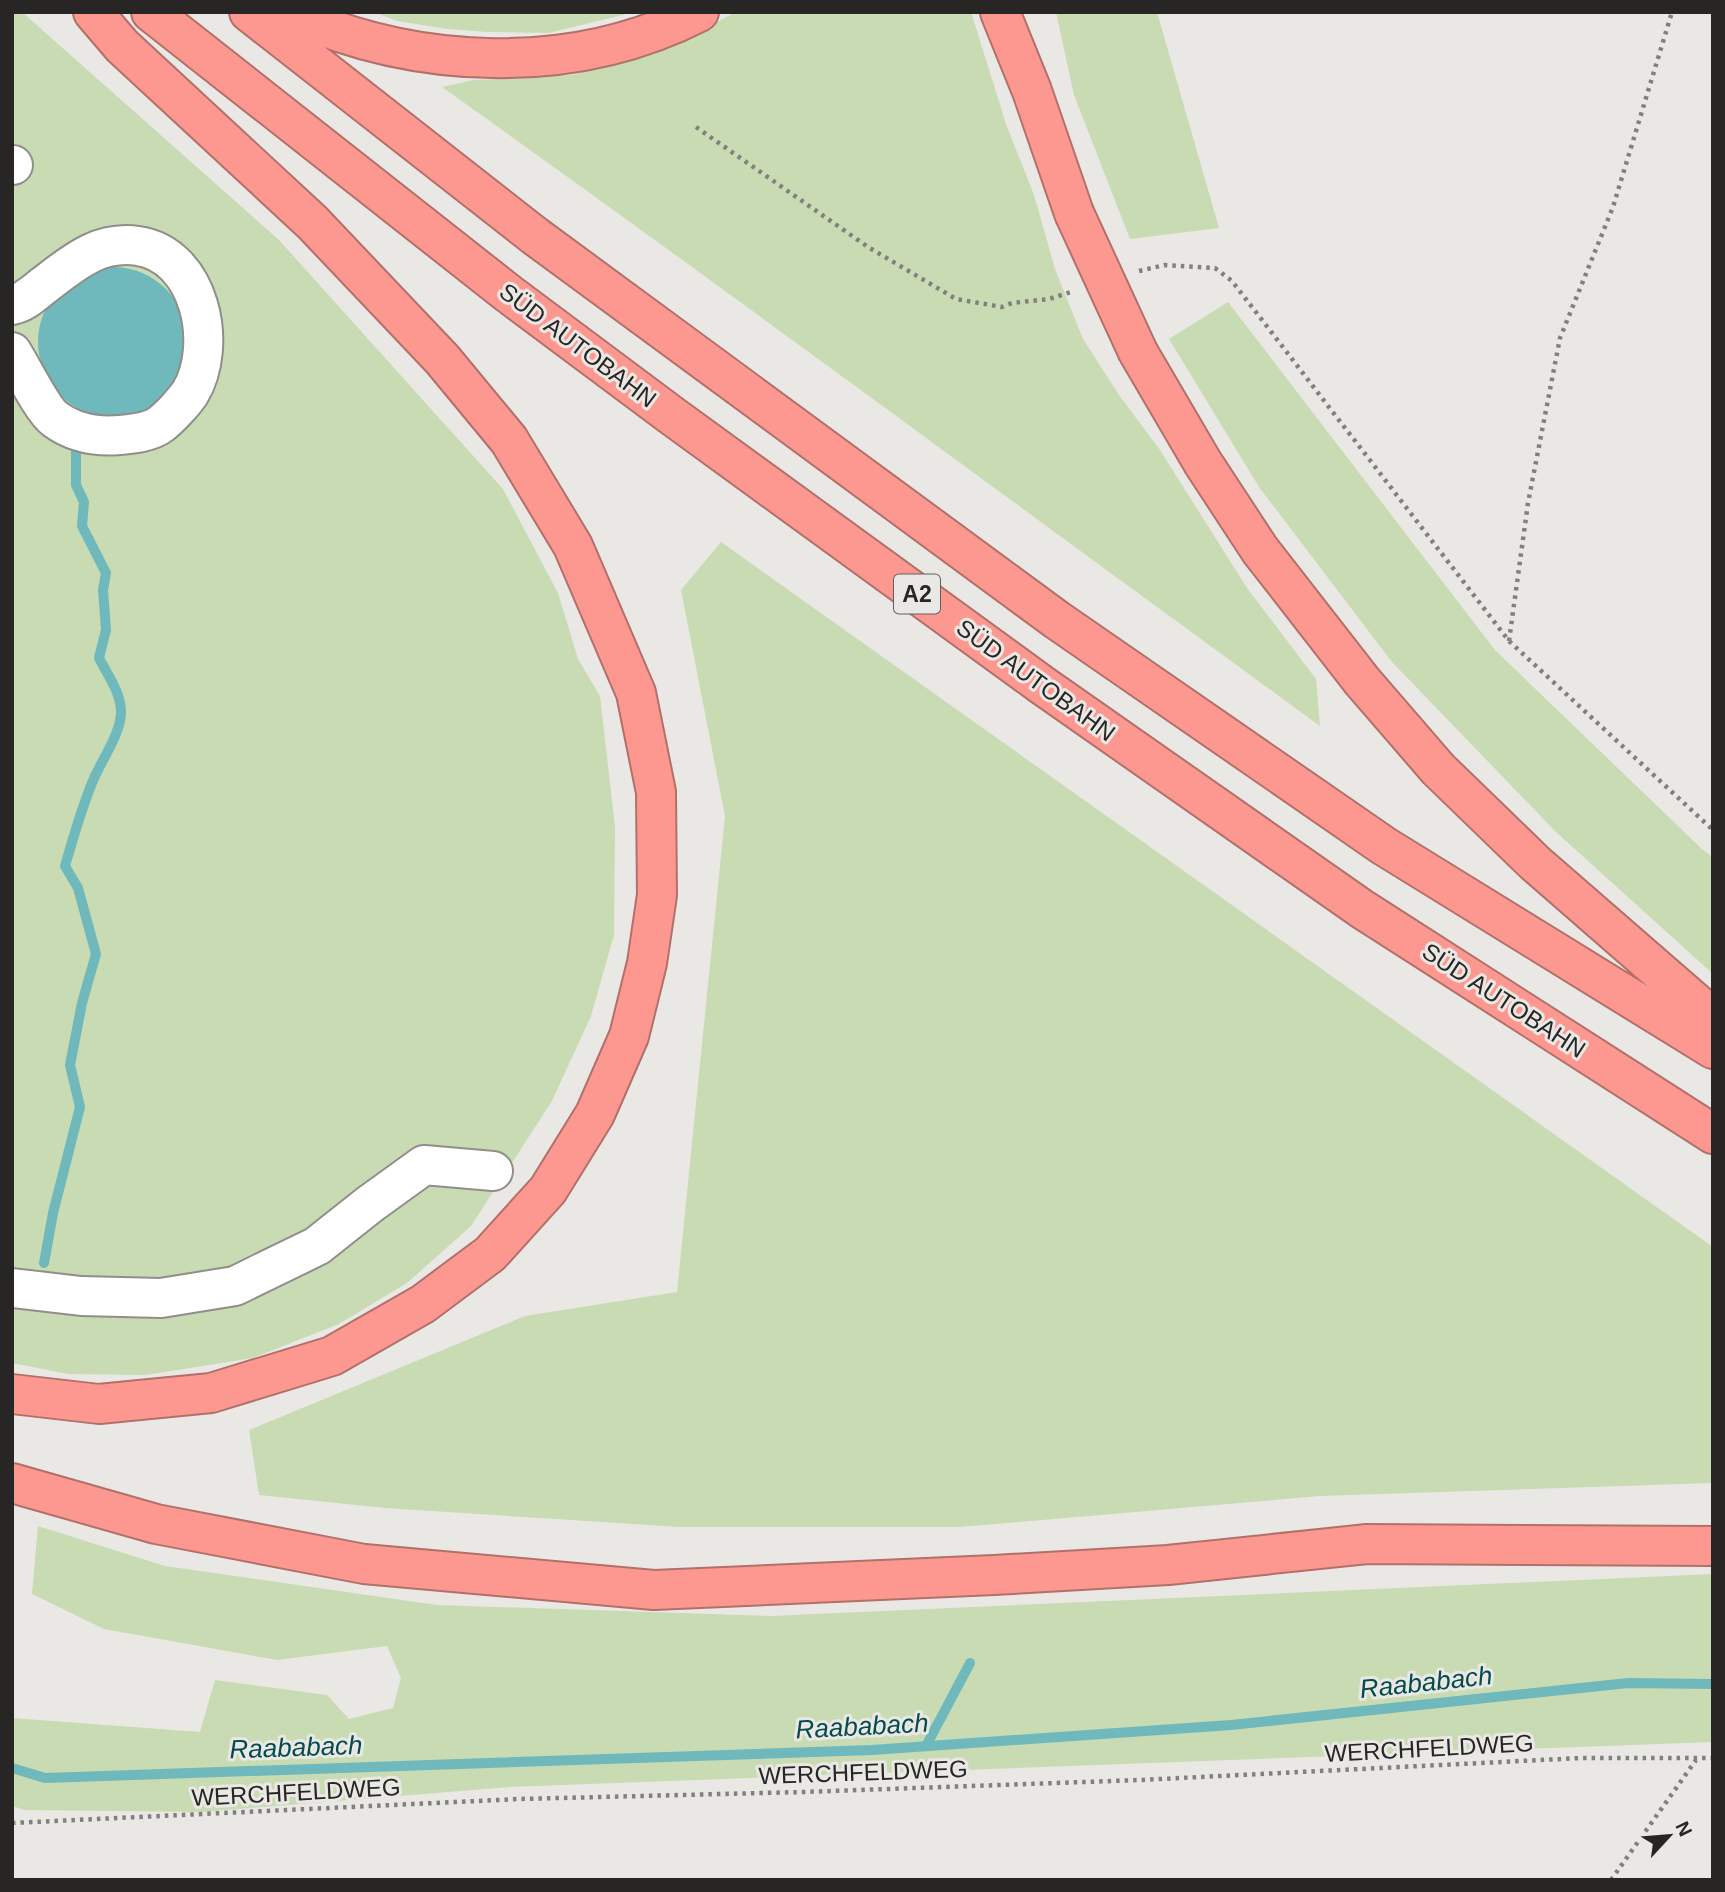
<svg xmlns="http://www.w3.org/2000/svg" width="1725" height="1892" font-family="Helvetica,sans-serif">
	<rect width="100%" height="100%" fill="#eae8e5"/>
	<path fill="#c8dbb3" d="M12,12H22L279,240L503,489L558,593L578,659L600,696L615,827L614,935L591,1016L552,1101L471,1226L407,1283L339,1324L253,1358L146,1375L68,1374L12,1363Z
		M374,12H635L549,33L487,32L448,29L397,21Z
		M736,12H971L1006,124L1034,195L1055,269L1083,339L1119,395L1160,450L1247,588L1316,679L1320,726C1027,513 737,297 442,87L474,80L572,75L665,49Z
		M1056,12H1157L1219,228L1130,239L1074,95Z
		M1228,302L1495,650L1703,850L1713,857V974L1556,832L1392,662L1259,487L1169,339Z
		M721,542L1713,1247V1483L1320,1496L960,1527H680L385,1508L259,1495L249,1430L525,1316L677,1292L725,816L681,590Z
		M38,1526L165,1566L437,1605L771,1616L1713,1574V1742L510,1787L202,1812L25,1810L12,1806V1718L200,1732L215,1680L327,1695L349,1719L393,1708L401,1678L387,1646L277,1660L104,1629L32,1594Z"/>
	<path fill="#6fb8bb" d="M38 342a75 75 0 1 1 150 0a75 75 0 1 1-150 0Z"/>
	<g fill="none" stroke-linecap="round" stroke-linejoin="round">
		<path stroke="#6fb8bb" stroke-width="10" d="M44,1263L53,1213L80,1107L70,1065L82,1003L96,954L78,888L65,866C73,838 81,810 92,783C100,762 120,736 121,713C121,692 108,676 99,658L106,630L103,590L106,573L82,526L84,502L76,485V452
			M926,1746L970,1663
			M12,1768L45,1778L872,1750L1231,1725L1628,1683L1713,1684"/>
		<defs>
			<path id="minor" d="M12,165H13
				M12,305C25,302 33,294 43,286C72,264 98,240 138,246C200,255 219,345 190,393C183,403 170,417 161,424C151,432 132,434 120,435C97,437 74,433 55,419C43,411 21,366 12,352
				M12,1288L81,1296L161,1298L235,1286L317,1246L370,1204L424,1165L493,1171"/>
			<path id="highway" d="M151,12L509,294L671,415L1042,685L1362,909L1713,1134
				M249,12L535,236L1057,620L1384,846L1713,1049
				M288,12C416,70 572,77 699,12
				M1000,12L1032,91L1074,213
				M1138,352L1203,463L1260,550L1362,681L1438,769L1535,863L1713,1018
				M12,1394L99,1404L211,1393L332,1356L423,1304L490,1254L548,1190L595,1114L629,1036L647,963L657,895L656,792L636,693L573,546L509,440L442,359L312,222L122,46L93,12
				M12,1483L156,1524L364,1564L654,1590L994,1575L1168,1565L1367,1544L1713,1546"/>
		</defs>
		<use href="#minor" stroke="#8f8e8b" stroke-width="42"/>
		<use href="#highway" stroke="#b2706b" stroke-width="42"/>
		<path stroke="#81807e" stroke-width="4.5" stroke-dasharray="3.5 5" stroke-linecap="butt" d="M696,127L868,247L956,299L1002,307L1012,303L1049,299L1071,292
			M1139,271L1165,265L1215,268L1232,281L1509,641L1713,830
			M1509,641L1528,503L1560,338L1613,207L1672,12
			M12,1823L519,1799L803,1792L1140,1780L1581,1758H1713
			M1611,1880L1696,1760"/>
		<use href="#minor" stroke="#fff" stroke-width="38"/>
		<use href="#highway" stroke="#fd9890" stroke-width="38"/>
		<defs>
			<path id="highway-bridge" d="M1074,213L1138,352"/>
		</defs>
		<use href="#highway-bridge" stroke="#b2706b" stroke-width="42" stroke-linecap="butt"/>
		<use href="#highway-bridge" stroke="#fd9890" stroke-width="38"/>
	</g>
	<g text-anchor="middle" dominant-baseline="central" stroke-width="6" stroke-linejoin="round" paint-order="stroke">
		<rect fill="#eae8e5" stroke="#62605f" stroke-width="2" x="894" y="574.5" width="46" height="39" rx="5"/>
		<g font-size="23" font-weight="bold" fill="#272625">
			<text x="917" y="594">A2</text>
		</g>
		<g font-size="24" fill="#272625" stroke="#eae8e5">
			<text transform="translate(578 345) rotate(37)">SÜD AUTOBAHN</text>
			<text transform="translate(1036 680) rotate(36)">SÜD AUTOBAHN</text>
			<text transform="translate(1504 1000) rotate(33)">SÜD AUTOBAHN</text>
			<text transform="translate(1429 1748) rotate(-3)">WERCHFELDWEG</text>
			<text transform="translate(863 1772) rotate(-2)">WERCHFELDWEG</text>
			<text transform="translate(296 1792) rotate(-3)">WERCHFELDWEG</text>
		</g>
		<g font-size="26" font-style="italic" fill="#054b4d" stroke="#eae8e5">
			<text transform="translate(1426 1682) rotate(-6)">Raababach</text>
			<text transform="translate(862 1726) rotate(-3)">Raababach</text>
			<text transform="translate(296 1747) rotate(-2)">Raababach</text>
		</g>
	</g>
	<rect width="1725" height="1892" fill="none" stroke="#272625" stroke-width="28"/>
	<g transform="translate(1669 1836) rotate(64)" stroke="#eae8e5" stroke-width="5" paint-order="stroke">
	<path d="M0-5L12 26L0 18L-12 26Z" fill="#272625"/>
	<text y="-10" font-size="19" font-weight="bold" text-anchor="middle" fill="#272625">N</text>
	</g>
</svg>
